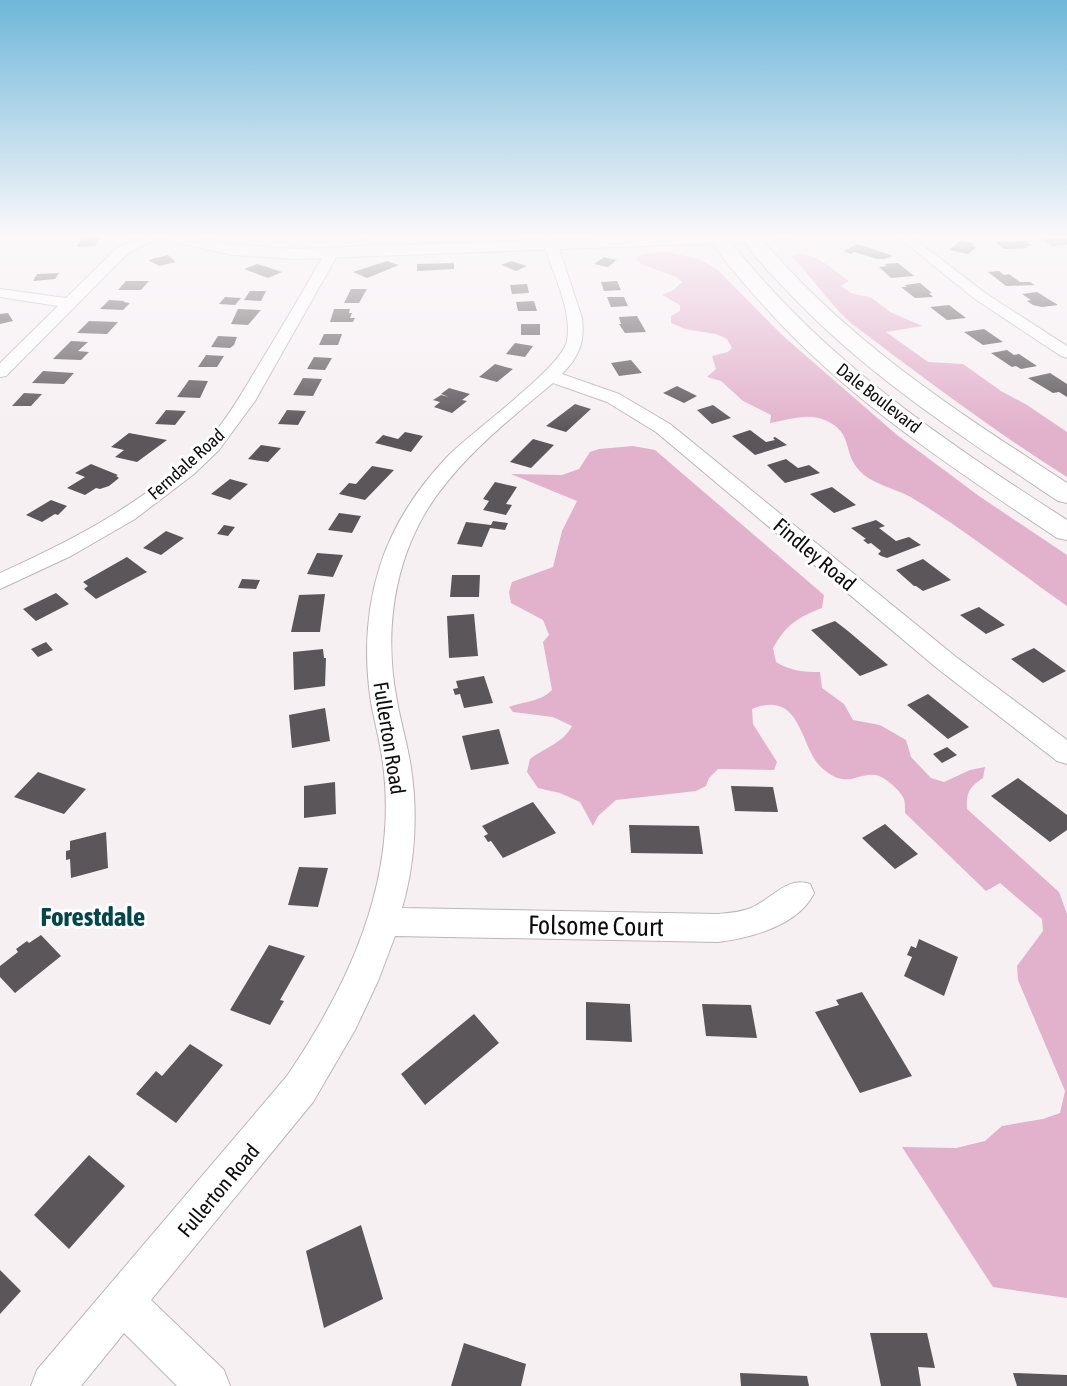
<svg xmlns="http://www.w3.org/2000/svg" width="1067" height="1386" font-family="'Asap Condensed',sans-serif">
	<rect width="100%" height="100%" fill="#f7f0f3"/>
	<path fill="#e2b1cb" d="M668,252L698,259L717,269L782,335L897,435L979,496L1067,555V606C1017,571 965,530 914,499C897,488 871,485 858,469C843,452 853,433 827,421C808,412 790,420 770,423L771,415L743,401L721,381L707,377L716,369L712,356L728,352L732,348L727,339L716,334L685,329L671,323V316L680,311V305L662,295L673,290L682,282L676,277L641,264L637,260L638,256L647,253Z
		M798,254C818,254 832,269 849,281L841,286L851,293L872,298L890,312L923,326L886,332L928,362L963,364L1001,391L1027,405L1067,432V477C994,431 925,379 856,327C835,311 811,276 791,256Z
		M633,446L655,450L824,595L822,608C797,618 787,624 773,648L776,662C790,671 804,672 820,672L822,688L844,704L853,720L880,725L906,740L911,757L931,778L944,782L970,770L985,767L983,778C969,787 966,793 967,809L1059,892L1067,914V1298L993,1287L902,1147L956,1148L985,1141L1002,1126L1043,1119L1060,1113L1065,1091L1018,980L1017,966L1043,931L1042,919L1000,883L986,891L905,813C905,809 905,803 904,799C901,791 885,777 876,775C856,772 848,790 823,769C799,749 803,688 752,709L753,724L777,762L774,770L718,769L709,778L706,786L696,791L616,800L598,816L593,826L580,802L560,793L538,788L527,772L530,759C546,747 563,743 572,726L553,717L513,712L509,707C525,701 540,702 552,690L543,642L549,635L543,620L511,603L509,592L512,582L553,567L562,531L577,501L511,474L562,475L579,469L590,452L599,449Z"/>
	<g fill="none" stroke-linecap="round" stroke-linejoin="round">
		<path fill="#5abcc2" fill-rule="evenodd" d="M362,236H366L364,241L361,240Z"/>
	</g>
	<path fill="#5b5659" d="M100,236L95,246L77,247L82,237Z
		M1067,238V245L1051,246L1041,239Z
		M961,240L975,244L972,246L977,247L968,254L949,250Z
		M1026,241L1032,246H1025L1028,248L1004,249L995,242Z
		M858,244L893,256L885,259H877L854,252L851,254L843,251Z
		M168,255L176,262L159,266L148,260Z
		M604,257L617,260L608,267L594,264Z
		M387,261L399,265L367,278L353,272Z
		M511,261L527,266L516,271L501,265Z
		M454,263V269L417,271V264Z
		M898,263L914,276L891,278L879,267L887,266L884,264Z
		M257,264L267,267L282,272L268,278L244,269Z
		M999,271L1004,275L1009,274L1020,282H1030L1035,285L1006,286L988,272Z
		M59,273L55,279L33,281L37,274Z
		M126,281H149L141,290H118Z
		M617,281L621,290L604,291L601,282Z
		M920,283L932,293H929L933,297L915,298L901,287H907L905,285Z
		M527,284L529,293L512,294L510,285Z
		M351,289H367L359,303H344Z
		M250,291H266L261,301L244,300Z
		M1037,292L1058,305L1042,307L1033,305L1027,301L1031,300L1022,294Z
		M225,297L241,298L235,305L219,304Z
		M607,297H624L628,306L611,307Z
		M109,300L125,301L123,302L130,303L123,310L100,309Z
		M534,301L537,311H518L516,302Z
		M949,305L966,318L947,320L930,307Z
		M238,309L261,310L248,325L231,324Z
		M334,309H350L349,313H352L350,318H355L353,322H330Z
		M8,313L13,321L0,324V314Z
		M637,316L646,332L625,333L619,324H621L619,317Z
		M89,321L118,322L107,334L77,333Z
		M521,324H540V335H521Z
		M984,329L1003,342L983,345L964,332Z
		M324,334H342L338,345H319Z
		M218,336L237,337L234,345L230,348L211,347Z
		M71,341L88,342L78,351L89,352L81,360L53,359Z
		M515,343L533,346L525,357L506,354Z
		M1007,350L1014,355L1019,354L1037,366L1021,369L1016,366L1012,367L991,353Z
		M206,355L224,356L217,367H198Z
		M314,357L332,358L325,370L307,369Z
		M631,360L642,373L619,376L611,363Z
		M495,364L513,369L497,382L479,377Z
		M43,371L74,373L64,384L32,383Z
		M1050,373L1067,384V397L1059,392L1053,393L1028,378Z
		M303,378L322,379L313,396L293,395Z
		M189,380L208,381L200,398L177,397Z
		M677,386L697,396L684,403L663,393Z
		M449,388L470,394L462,400L467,401L452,413L434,407L440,402L433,400L441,395L449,397L441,394Z
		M24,393L42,394L31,406H12Z
		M575,404L591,409L566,432L546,426Z
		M713,405L731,418L712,424L697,410Z
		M166,410L186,411L175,425L155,424Z
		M287,410L306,411L298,425L278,424Z
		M750,430L766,442L775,440L773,438L775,437L787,445L755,455L732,436Z
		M405,432L423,436L411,452L375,443L383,435L398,439Z
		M129,433L167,440L137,462L115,457L124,450L111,447Z
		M533,439L554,445L531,468L510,462Z
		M261,445L281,448L268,462L248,459Z
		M786,459L798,468L809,465L820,473L785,483L767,465Z
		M91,464L118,475L116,476L119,478L109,486L100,489L96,488L85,495L67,488L85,477L75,473Z
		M372,466L394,470L365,500L339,494L349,483L356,484Z
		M230,479L248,484L230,500L211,494Z
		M495,482L517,487L506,504L512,505L506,515L483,510L489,501L483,499Z
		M832,487L856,505L834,513L810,494Z
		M51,500L67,506L58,515L55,514L42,522L26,515Z
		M339,513L361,516L352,533L328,530Z
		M876,520L885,526L879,528L896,541L909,537L921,545L887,558L881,556L878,554L881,551L871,543L868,544L863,540L866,539L851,528Z
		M493,521L508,523L505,530L490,528L482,547L457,544L466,522L491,525Z
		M224,525L235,527L228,536L217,534Z
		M166,531L184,538L161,555L143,548Z
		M317,553L343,555L333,577L307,574Z
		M127,557L147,572L96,599L84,589L88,586L83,582Z
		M923,559L951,580L923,591L916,586H914L896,570Z
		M452,575H480L479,597H450Z
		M242,579L260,580L256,589L238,588Z
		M56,593L69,604L36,621L23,609Z
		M325,594L320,632H291L299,595Z
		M979,607L1005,625L986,634L960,615Z
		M474,614L478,656L449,658L447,616Z
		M835,621L848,631L888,665L860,676L811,630Z
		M46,642L53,650L38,657L31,649Z
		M1034,648L1066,671L1043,683L1011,659Z
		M323,649L324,658H326L325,686L294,690L293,652Z
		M484,676L493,703L464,708L460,694L455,695L453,689L458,688L456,681Z
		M928,694L969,727L948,739L907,705Z
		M325,708L330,741L292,748L289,715Z
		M499,729L509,764L471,770L462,736Z
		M947,747L957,755L942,763L933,754Z
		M38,772L86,789L64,814L14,797Z
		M1018,778L1067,815V830L1050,842L991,796Z
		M335,782L336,814L304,818V786Z
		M731,786L773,787L778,812L735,811Z
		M533,802L556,833L503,858L491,841L488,842L484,836L488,834L482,826Z
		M885,824L918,854L895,869L862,838Z
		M629,825L699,826L703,854L631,853Z
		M106,832L108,868L71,878L70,859L66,860V851L70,850V841Z
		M299,867L328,868L318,907L288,905Z
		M41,935L61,956L15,993L0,977V966L18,952L16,949L27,941L29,943Z
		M919,939L958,957L944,996L904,976L912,957L907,955L911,946L916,948Z
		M269,945L305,956L280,1000L284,1001L270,1025L230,1010Z
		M862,992L912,1076L860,1093L815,1012L839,1005L836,1000Z
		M586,1002L630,1004L632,1042L586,1040Z
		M702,1004L751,1005L757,1038L706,1036Z
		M474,1014L499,1043L425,1105L401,1074Z
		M190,1044L223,1065L176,1123L136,1094L156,1071L162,1076Z
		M89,1155L125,1186L69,1249L34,1215Z
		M361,1225L383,1299L324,1328L306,1251Z
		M0,1270L21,1291L0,1314Z
		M870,1333H927L935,1368L918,1367L921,1386H881Z
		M464,1343L526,1364L521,1386H451Z
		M740,1373L807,1376L809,1386H741Z
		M1013,1373L1067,1375V1386H1017Z"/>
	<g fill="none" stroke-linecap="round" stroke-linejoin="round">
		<defs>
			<path id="street" d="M144,236H161L127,254L6,376L0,377V363L58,306L0,297V289L66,298L117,248Z
				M542,236H555L582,318C585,342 579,357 562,374L619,394L670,424L956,657L1067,740V764L1057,761L938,669L656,432L607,402L553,383C516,414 478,444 447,482C396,543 382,625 397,701C401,724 408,746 411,768C418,813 415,865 402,908L718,914C729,913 741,912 751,908C772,899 787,876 810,884L814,893C799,925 751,938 718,942L395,936L378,981L355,1030L313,1102L151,1300L224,1370L230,1386H177L124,1333L81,1386H31L37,1370L287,1076C348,986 396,884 384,772C382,748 375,725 371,702C364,657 366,610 380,566C393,525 419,486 449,455C473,431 563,366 567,341C573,306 549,269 542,236Z
				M897,236H911L985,293L1067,346V358L1061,356L975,299Z
				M331,250L338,254L255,401L219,450L194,474L135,519L71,556L0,589V573C73,540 149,501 206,442C227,420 241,394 257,368C280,330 303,292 324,254Z"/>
			<path id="secondary" d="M160,236H191L233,245L296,249L647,236H785L782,240L776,241L296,259L233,255L163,240Z"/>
			<path id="primary" d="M709,236H726C821,358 938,437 1067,520V540L1057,538C954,469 848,400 765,307C745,285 723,261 709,236Z
				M742,236H759C847,341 953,409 1067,483V503L1058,501C964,438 869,377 791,295C774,277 753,257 742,236Z"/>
		</defs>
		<use href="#street" stroke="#bcb5b9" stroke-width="2"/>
		<use href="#secondary" stroke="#bcb5b9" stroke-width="2"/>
		<use href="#primary" stroke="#bcb5b9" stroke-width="2"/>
		<use href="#street" fill="#fff" fill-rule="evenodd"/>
		<use href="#secondary" fill="#fff" fill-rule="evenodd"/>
		<use href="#primary" fill="#fff" fill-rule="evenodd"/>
	</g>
	<linearGradient id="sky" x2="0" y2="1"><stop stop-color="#6fb7d9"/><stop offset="0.55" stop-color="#fbf8fa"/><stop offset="1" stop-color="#fbf8fa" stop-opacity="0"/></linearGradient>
	<rect width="1067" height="430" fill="url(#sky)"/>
	<g text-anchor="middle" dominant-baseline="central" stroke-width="6" stroke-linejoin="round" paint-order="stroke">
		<g font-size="18" fill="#0d0b0c" stroke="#fff">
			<text transform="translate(879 398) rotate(38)">Dale Boulevard</text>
			<text transform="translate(186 464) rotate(-42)">Ferndale Road</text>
		</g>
		<g font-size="21" fill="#0d0b0c" stroke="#fff">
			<text transform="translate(815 554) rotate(40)">Findley Road</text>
			<text transform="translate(390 738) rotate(81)">Fullerton Road</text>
			<text transform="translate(218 1190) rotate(-50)">Fullerton Road</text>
		</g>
		<g font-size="26" fill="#0d0b0c" stroke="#fff">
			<text transform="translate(596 926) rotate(1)">Folsome Court</text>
		</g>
		<g font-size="27" font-weight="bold" fill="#04474b" stroke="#fff">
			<text x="93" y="916">Forestdale</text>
		</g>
	</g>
</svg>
